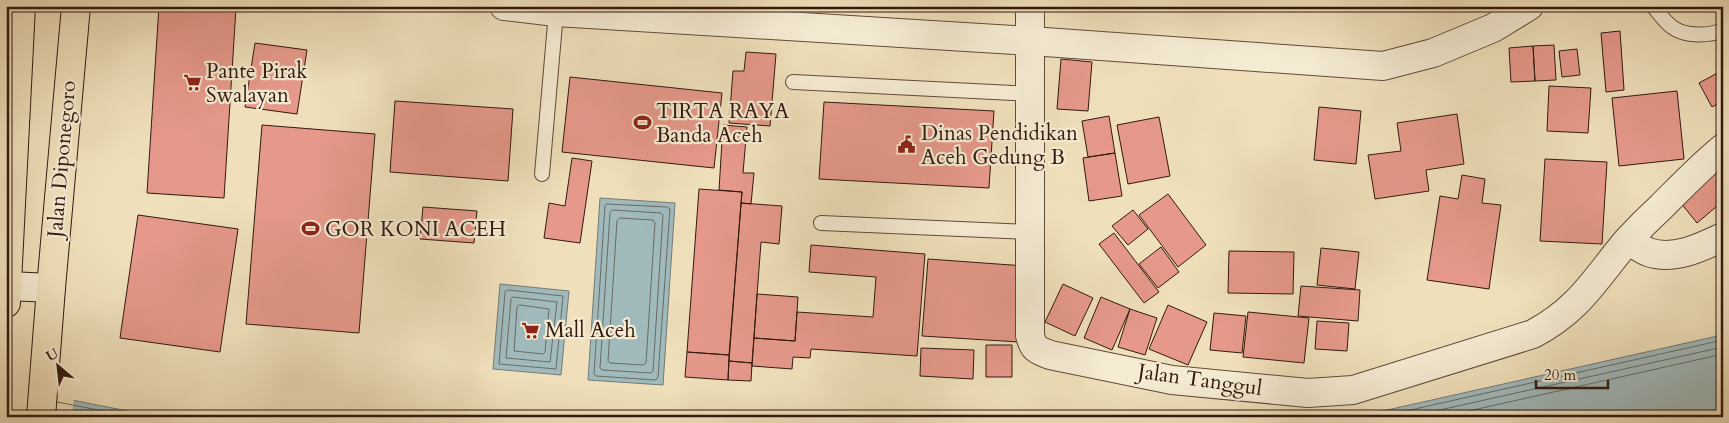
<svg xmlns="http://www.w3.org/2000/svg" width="1729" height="423" font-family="Cardo,serif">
	<rect width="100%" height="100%" fill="#efe0bb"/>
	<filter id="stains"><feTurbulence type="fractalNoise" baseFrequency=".004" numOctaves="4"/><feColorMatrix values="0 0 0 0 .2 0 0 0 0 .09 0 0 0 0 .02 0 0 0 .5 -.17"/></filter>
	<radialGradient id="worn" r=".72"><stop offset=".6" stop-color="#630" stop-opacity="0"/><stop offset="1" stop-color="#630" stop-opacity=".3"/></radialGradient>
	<path fill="#a0babc" stroke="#747a76" d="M600,198L675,203L663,385L588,380Z
		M500,284L569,291L561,375L493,369Z
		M1722,335L1723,417H1356Z
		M6,387L158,417H6Z"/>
	<path fill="#efe0bb" d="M6,385L74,397L72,417H6Z"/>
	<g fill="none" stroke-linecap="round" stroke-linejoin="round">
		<path stroke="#696a65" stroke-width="1" d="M607,204L667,207L670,209L658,377L656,380L596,376L594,374L605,206Z
			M613,210L661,213L663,215L653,371L651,373L602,370L600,368L610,213Z
			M620,218L653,220L655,223L646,363L643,365L610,363L608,361L617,221Z
			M508,290L563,296L556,369L499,364L505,292Z
			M513,297L557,302L550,362L506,358L511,299Z
			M520,305L549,309L545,352L543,354L514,351L517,307Z
			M57,402L134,417
			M1379,417L1723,340
			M1408,417L1723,347
			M1442,417L1723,354"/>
	</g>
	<path fill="#e6998b" stroke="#32190e" d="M159,6L236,8L224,198L147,193Z
		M1620,31L1624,90L1606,92L1601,33Z
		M255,43L307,50L297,114L245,107Z
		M1554,45L1556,80L1535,81L1533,46Z
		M1533,46L1535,81L1511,82L1509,48Z
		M1577,49L1580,75L1562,77L1559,51Z
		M746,52L776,54L770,126L729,123L733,71H744Z
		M1061,59L1092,62L1088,111L1057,109Z
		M1723,70V101L1712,107L1699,83Z
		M570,77L722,93L714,168L562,152Z
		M1549,86L1591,88L1588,133L1547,131Z
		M1677,91L1684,159L1619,166L1612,98Z
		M395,101L513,109L508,181L390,172Z
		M824,102L994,111L989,188L819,179Z
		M1319,107L1361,111L1356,164L1314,160Z
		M1457,114L1464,164L1426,170L1429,191L1375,199L1368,155L1401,151L1397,123Z
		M1109,116L1115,153L1088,157L1082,121Z
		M1159,117L1170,176L1128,184L1117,125Z
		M262,125L375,134L359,333L246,324Z
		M723,125L747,127L743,173H754L751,204L741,203L742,192L719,190Z
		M1115,153L1122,196L1089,201L1083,158Z
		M572,158L592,161L580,243L544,238L549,203L565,206Z
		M1545,159L1607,162L1602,244L1540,241Z
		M1712,168L1723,181V201L1697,223L1676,197Z
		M1462,175L1485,179L1482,203L1501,205L1489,289L1427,280L1440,196L1458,199Z
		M699,189L742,192L729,355L687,352Z
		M1168,194L1206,245L1178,267L1139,215Z
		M741,203L782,206L779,244L761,242L752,363L729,361Z
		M423,207L477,211L474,243L420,239Z
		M1133,210L1148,229L1128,245L1112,226Z
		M138,215L238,229L220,352L120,338Z
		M1114,233L1159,292L1144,303L1099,244Z
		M811,245L925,254L917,356L811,349L810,358L793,357L792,369L752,366L754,338L795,341L797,312L873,317L876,277L809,272Z
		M1161,247L1179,272L1158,288L1139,264Z
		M1321,248L1359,252L1355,289L1317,285Z
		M1229,251L1294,252L1293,294L1228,293Z
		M928,259L1025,266L1019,342L922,336Z
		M1063,284L1093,298L1075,336L1045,322Z
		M1301,286L1360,290L1358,321L1298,316Z
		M757,294L798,297L795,341L754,338Z
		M1101,297L1130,309L1112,350L1084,338Z
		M1168,305L1207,322L1188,365L1149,349Z
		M1130,309L1157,318L1145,355L1118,347Z
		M1248,312L1309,318L1304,363L1243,357Z
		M1214,313L1246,316L1242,353L1210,350Z
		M1317,321L1349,323L1347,351L1315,349Z
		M986,345H1012V377H986Z
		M921,348L974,350L973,379L920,376Z
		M687,352L729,355L728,380L685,377Z
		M729,361L752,363L751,381L728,380Z"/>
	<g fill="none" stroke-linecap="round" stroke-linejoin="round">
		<defs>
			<path id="service" d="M1653,6C1659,13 1665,22 1672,27C1685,37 1709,36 1723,30
				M793,82L1031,94
				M542,174L556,12
				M821,223L1031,232"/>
			<path id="minor" d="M504,6L556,12L1031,41L1383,66L1433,53L1493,28L1529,6
				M1030,6V335C1033,349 1037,350 1050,355L1172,380L1308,393L1353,390L1533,334C1580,309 1595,279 1627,241C1638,229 1650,217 1662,206C1682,186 1701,166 1723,148
				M1628,240C1634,244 1641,249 1648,252C1673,261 1700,248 1723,237"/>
			<path id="secondary" d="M8,286L51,288"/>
			<path id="trunk" d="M6,303L21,6
				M41,417L51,288L76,6"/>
		</defs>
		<use href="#service" stroke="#614b39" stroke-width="16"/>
		<use href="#minor" stroke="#614b39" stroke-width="30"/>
		<use href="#secondary" stroke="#32190e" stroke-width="30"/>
		<use href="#trunk" stroke="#32190e" stroke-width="30"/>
		<use href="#service" stroke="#f5ebd3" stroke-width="14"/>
		<use href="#minor" stroke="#f5ebd3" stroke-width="28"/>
		<use href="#secondary" stroke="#f5ebd3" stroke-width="28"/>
		<use href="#trunk" stroke="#efe0bb" stroke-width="28"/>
	</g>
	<defs>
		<symbol id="supermarket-bare" viewBox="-9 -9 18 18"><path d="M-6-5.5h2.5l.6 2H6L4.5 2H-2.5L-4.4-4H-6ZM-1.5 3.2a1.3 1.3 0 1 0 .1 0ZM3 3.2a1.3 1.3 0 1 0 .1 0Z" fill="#8f2418" stroke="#f5ebd3" stroke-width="2.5" paint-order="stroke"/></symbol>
		<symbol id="stadium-bare" viewBox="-9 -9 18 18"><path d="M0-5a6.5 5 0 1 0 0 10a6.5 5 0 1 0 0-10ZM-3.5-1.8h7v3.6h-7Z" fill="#8f2418" stroke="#f5ebd3" stroke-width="2.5" paint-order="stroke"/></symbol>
		<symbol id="civic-bare" viewBox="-9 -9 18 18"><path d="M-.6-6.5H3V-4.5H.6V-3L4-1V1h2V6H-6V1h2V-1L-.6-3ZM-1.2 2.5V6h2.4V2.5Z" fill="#8f2418" stroke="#f5ebd3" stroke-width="2.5" paint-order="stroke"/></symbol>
	</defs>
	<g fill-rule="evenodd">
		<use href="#supermarket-bare" x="180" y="70" width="25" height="25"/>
		<use href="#stadium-bare" x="630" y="110" width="25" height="25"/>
		<use href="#civic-bare" x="894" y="132" width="25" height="25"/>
		<use href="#stadium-bare" x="298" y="216" width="25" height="25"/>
		<use href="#supermarket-bare" x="518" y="318" width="25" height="25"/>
	</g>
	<g text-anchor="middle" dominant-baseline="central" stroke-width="4.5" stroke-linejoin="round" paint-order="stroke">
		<g font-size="21" fill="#32190e" stroke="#f5ebd3" text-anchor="start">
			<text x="206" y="71">Pante Pirak<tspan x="206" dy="24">Swalayan</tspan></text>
			<text x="656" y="111">TIRTA RAYA<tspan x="656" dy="24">Banda Aceh</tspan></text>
			<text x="921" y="133">Dinas Pendidikan<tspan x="921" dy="24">Aceh Gedung B</tspan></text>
			<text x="325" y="229">GOR KONI ACEH</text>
			<text x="545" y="330">Mall Aceh</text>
		</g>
		<g font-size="21" fill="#32190e" stroke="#f5ebd3">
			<text transform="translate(62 159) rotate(-85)">Jalan Diponegoro</text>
			<text transform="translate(1200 380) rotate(8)">Jalan Tanggul</text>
		</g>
	</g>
	<rect width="1729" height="423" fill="none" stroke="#efe0bb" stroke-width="25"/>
	<rect x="8" y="8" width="1714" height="408" fill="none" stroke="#32190e" stroke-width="2.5"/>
	<rect x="12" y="12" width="1704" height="398" fill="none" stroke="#32190e"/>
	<g transform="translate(58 366) rotate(332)" stroke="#f5ebd3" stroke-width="4" paint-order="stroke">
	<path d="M0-4L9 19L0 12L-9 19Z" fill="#32190e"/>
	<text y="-8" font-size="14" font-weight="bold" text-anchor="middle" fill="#32190e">U</text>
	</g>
	<path d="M1536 380v8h72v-8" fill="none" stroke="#32190e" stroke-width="2.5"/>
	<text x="1544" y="380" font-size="15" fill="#32190e" stroke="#f5ebd3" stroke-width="4" paint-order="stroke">20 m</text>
	<rect width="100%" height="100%" filter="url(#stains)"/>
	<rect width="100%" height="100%" fill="url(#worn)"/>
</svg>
